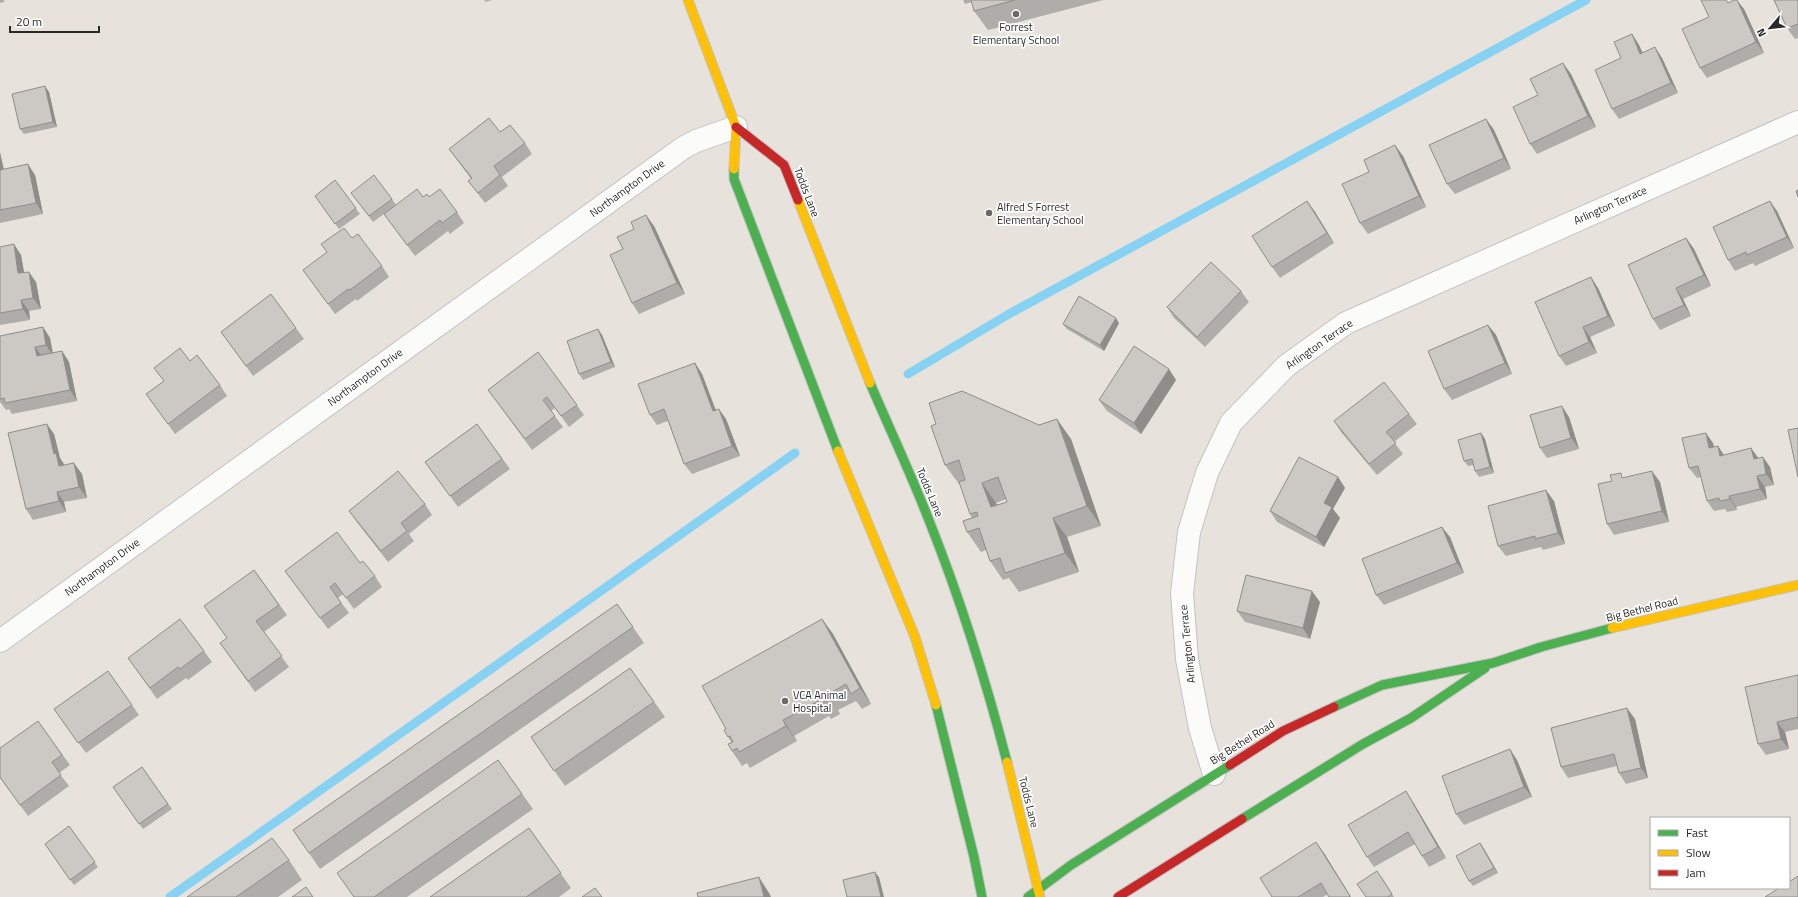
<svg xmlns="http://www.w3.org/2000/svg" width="1798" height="897" font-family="'Titillium Web',sans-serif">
	<rect width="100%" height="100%" fill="#e7e3dc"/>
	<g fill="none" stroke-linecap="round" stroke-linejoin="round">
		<path stroke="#87d2f2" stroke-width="9" d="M908,374L1009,314L1586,0
			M170,897L795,453"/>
		<defs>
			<path id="street" d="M0,641L683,148L696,141L736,127
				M1214,774L1200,728L1187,659L1182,593L1189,532L1207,473L1231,423L1286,366L1346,323L1798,122"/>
			<path id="fast" d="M734,169V179L838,451
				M870,383C890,430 912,476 930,523C961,601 986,681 1007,762
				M936,705L974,857L982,897
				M1334,707L1382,685L1493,663L1541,647L1612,628
				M1242,819L1363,744L1411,718L1485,668
				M1028,897L1071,865L1230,765"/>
			<path id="slow" d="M688,0L736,127L734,169
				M798,200L870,383
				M838,451L915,637L936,705
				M1612,628L1798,585
				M1007,762L1040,897"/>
			<path id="jam" d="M736,127L784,165L798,200
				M1230,765L1283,731L1334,707
				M1118,897L1242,819"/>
		</defs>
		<use href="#street" stroke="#c3c2c3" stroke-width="24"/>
		<use href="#fast" stroke="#c3c2c3" stroke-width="11"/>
		<use href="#slow" stroke="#c3c2c3" stroke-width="11"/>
		<use href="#jam" stroke="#c3c2c3" stroke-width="11"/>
		<use href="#street" stroke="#fbfbfa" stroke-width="22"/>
		<use href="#fast" stroke="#4caf50" stroke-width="9"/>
		<use href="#slow" stroke="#ffc107" stroke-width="9"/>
		<use href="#jam" stroke="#c62828" stroke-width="9"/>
	</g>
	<path fill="#afada9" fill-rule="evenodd" d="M0,0H4V2L0,3Z
		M484,0H492L486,2Z
		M963,0H1103L988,30L974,11L972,2L965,4Z
		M1798,0V38L1795,39L1787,28Z
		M1730,2L1744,9L1764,53L1707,78L1700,68L1709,17Z
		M1632,34L1639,45L1642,53L1662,58L1678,93L1619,119L1612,109L1621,58Z
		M1571,74L1596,127L1537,154L1530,144L1538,95Z
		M49,92L57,127L24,134L20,129Z
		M1486,119L1494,130L1511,169L1455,194L1447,184Z
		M500,132L525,143L532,154L502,177L508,186L485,203L468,181L471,179L449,149Z
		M0,152L4,169L35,175L43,214L0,223Z
		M1403,156L1426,207L1368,234L1360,223L1369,172Z
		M335,180L360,214L339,229L319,202Z
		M351,193L392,199L396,205L373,222Z
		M423,197H429L457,212L464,223L450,234L448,231L415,256L384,214Z
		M1307,201L1315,212L1334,243L1280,278L1272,267Z
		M1777,211L1794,248L1755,266L1753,263L1735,271L1728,260Z
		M654,226L685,294L639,314L632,303L623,249Z
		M352,238L382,266L389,277L357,301L356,299L335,314L303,270Z
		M1686,238L1694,249L1711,286L1683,299L1691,316L1660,330L1653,319Z
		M0,247L21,255L24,272L36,282L41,309L29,311L30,320L0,325Z
		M1598,288L1615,326L1590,337L1597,353L1566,366L1559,356Z
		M1241,291L1249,302L1205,347L1174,318L1167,307Z
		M271,294L304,339L253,376L221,332Z
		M1119,323L1104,351L1067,329L1063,324Z
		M1488,325L1496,335L1512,374L1452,400L1444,389Z
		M43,327L50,338L53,353L62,351L69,362L77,401L12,414L9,409L6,410L0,402V336Z
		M598,329L602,335L615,367L583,380L579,374Z
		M538,352L584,415L569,427L555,408L551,411L563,427L532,450L488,390Z
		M190,361L220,385L227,396L175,434L146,394L164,381L154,368Z
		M695,363L702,374L716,410L726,419L740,456L692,474L684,464L668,421L657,425L650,415Z
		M1176,380L1141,434L1107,411L1099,400Z
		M1409,414L1417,424L1394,442L1403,454L1377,475L1341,432L1334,421Z
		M1569,417L1579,449L1547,458L1540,448Z
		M477,424L510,469L458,507L425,462Z
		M931,426L1071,439L1101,526L1067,537L1079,572L1019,592L1009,578L1003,580L990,561L986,550L981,552L967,532L972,518L970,514L960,484H959L945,465ZM1006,499L1007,502L997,505L996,503Z
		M1481,433L1485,439L1494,473L1479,477L1475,471L1474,465L1468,466L1464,461Z
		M54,434L60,458L64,465L82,474L87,498L64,502L66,512L33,520L26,509Z
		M1713,443L1714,447L1718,446L1724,455L1751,448L1758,458L1770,467L1774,485L1765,487L1767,499L1736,507L1737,510L1727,512L1725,509L1714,511L1707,501L1701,477L1697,478L1689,468Z
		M1338,477L1345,488L1333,509L1340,518L1324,547L1277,522L1270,511Z
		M1624,478L1660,482L1669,522L1614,535L1607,524Z
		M1554,501L1565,544L1543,550L1541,547L1506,556L1498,546Z
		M425,504L432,515L409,534L414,541L388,562L356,521L349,511Z
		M1450,537L1464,573L1384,605L1376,595Z
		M360,563L375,576L382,587L354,609L343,594L338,598L349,613L328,629L285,571Z
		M254,570L287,615L264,632L289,667L255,692L220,643L227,638Z
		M1320,602L1310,639L1245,622L1237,611Z
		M617,604L644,643L320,869L293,830Z
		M822,619L833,634L871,704L862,709L856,701L838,710L840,714L831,719L829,716L794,736L797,741L750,768L747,763L742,766L732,751V743L728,737L726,729Z
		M204,651L212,662L188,680L186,678L157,699L128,658Z
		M630,668L665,717L565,786L531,737Z
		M108,671L139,715L86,753L54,709Z
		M1798,675V729L1785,732L1789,749L1766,755L1758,744Z
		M1635,719L1648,778L1626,784L1619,773L1617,766L1568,778L1561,767Z
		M38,721L70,765L59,773L69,786L28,816L0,778Z
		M498,760L533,809L407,897H354Z
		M1517,760L1532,797L1464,825L1456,814Z
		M142,767L172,809L143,829L113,787Z
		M1413,802L1446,858L1429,867L1422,856L1415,844L1374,867L1367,857Z
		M69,826L98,867L74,885L45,844Z
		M529,828L571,888L559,897H430Z
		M1480,843L1484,849L1498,873L1473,886L1469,881Z
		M1324,853L1351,897H1329L1328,894L1323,897H1272Z
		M289,860L302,880L278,897H187Z
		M1381,876L1394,897H1366Z"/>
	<path fill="#8f8d89" d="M1737,0L1744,9L1764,53L1756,42Z
		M1632,34L1639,45L1648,64L1640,54Z
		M1655,47L1662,58L1678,93L1671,83Z
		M1563,63L1571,74L1596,127L1588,116Z
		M45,86L49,92L57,127L53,122Z
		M1486,119L1494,130L1511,169L1504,158Z
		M1395,145L1403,156L1426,207L1419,196Z
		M0,152V153L6,181L0,172Z
		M28,164L35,175L43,214L36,203Z
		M1307,201L1315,212L1334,243L1327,233Z
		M1770,201L1777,211L1794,248L1787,237Z
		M646,215L654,226L685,294L677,283Z
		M1686,238L1694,249L1711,286L1704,275Z
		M14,244L21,255L26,284L18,273Z
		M29,272L36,282L41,309L33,298Z
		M1591,277L1598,288L1615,326L1608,316Z
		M1676,288L1683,299L1691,316L1684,305Z
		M21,300L29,311L30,320L23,309Z
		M1116,318L1119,323L1104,351L1100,345Z
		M1488,325L1496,335L1512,374L1505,363Z
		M43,327L50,338L53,356L46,345Z
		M1583,327L1590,337L1597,353L1589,342Z
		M598,329L602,335L615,367L611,362Z
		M35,347L43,358L37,356Z
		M62,351L69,362L77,401L70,390Z
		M695,363L702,374L720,422L713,411Z
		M1169,369L1176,380L1141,434L1134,423Z
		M1562,406L1569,417L1579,449L1571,438Z
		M719,409L726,419L740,456L732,446Z
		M1057,419L1071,439L1101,526L1087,506Z
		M47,424L54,434L60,458L64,464L67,477L59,466L54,454Z
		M1481,433L1485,439L1494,473L1490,467Z
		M1706,433L1713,443L1717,459L1709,448Z
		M1718,446L1725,457L1720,456Z
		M1751,448L1759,459H1754Z
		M1763,457L1770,467L1774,485L1766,474Z
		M74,463L82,474L87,498L79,487Z
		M1652,471L1660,482L1669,522L1662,511Z
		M1757,476L1765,487L1767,499L1760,489Z
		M1338,477L1345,488L1333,509L1340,518L1324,547L1316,537L1324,503Z
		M982,483L996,503L1005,527L991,507Z
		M1546,490L1554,501L1565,544L1558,533Z
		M57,492L64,502L66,512L59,501Z
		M1729,496L1736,507L1737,510L1730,499Z
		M1053,518L1067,537L1079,572L1065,553Z
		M1442,527L1450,537L1464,573L1457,563Z
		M1312,591L1320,602L1310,639L1303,628Z
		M822,619L833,634L871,704L860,688Z
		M1627,708L1635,719L1648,778L1641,768Z
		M783,720L794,736L797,741L786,726Z
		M1777,722L1785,732L1789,749L1781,739Z
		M1510,749L1517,760L1532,797L1524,787Z
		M1406,791L1413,802L1446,858L1438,847Z
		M1316,842L1324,853L1351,897L1350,896Z
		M1480,843L1484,849L1498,873L1494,868Z
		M875,872L879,877L884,897H881Z
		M759,877L769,893L771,897H764Z"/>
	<path fill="#ccc9c4" stroke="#8f8d89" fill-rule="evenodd" d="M971,0H1015L974,11Z
		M1701,0H1726L1728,3L1734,0H1737L1756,42L1700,68L1682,29L1709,17Z
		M1774,0H1798V24L1787,28Z
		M1632,34L1640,54L1655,47L1671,83L1612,109L1595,70L1621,58L1614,42Z
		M1563,63L1588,116L1530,144L1513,107L1538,95L1530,79Z
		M45,86L53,122L20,129L12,94Z
		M489,118L500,132L510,125L525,143L494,166L500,175L478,193L468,181L472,178L449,149Z
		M1486,119L1504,158L1447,184L1429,145Z
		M1395,145L1419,196L1360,223L1342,184L1369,172L1364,160Z
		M28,164L36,203L0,210V170Z
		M374,175L392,199L369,216L351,193Z
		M335,180L356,208L335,224L315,196Z
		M417,189L423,197L427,194L429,197L440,189L457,212L442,223L440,220L407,245L384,214Z
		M1798,190V197L1796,191Z
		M1307,201L1327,233L1272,267L1252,236Z
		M1770,201L1787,237L1747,255L1746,252L1728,260L1713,227Z
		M646,215L677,283L632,303L610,255L623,249L617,237L634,229L631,222Z
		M344,228L352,238L358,234L382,266L350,290L348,289L328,304L303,270L327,252L321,244Z
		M1686,238L1704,275L1676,288L1684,305L1653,319L1628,265Z
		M14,244L18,273L29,272L33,298L21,300L23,309L0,313V247Z
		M1211,262L1241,291L1197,337L1167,307Z
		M1591,277L1608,316L1583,327L1589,342L1559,356L1535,302Z
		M271,294L296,328L246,366L221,332Z
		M1079,296L1116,318L1100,345L1063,324Z
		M1488,325L1505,363L1444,389L1428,351Z
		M43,327L46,345L35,347L37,356L62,351L70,390L5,403L4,398L0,399V336Z
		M598,329L611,362L579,374L567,341Z
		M1134,346L1169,369L1134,423L1099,400Z
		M180,348L190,361L197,355L220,385L168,424L146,394L164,381L154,368Z
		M538,352L577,405L561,416L547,397L543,400L555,416L525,439L488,390Z
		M695,363L713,411L719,409L732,446L684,464L664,409L650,415L638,384Z
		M1384,382L1409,414L1386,432L1396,443L1369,464L1334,421Z
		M962,391L1039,425L1057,419L1087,506L1053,518L1065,553L1005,573L1000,558L990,561L979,528L967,532L963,521L978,516L977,512L970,514L959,482L965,480L959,460L945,465L931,426L936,424L929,403ZM998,477L1007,502L991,507L982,483Z
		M1562,406L1571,438L1540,448L1530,415Z
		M47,424L54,454L56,453L59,466L74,463L79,487L57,492L59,501L26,509L8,433Z
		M477,424L502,459L450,496L425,462Z
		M1798,428V477L1788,430Z
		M1481,433L1490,467L1475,471L1472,459L1464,461L1458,440Z
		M1706,433L1709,448L1718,446L1720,456L1751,448L1754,459L1763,457L1766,474L1757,476L1760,489L1729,496L1730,499L1720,501L1719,498L1707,501L1698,466L1689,468L1682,438Z
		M1299,457L1338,477L1324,503L1332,507L1316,537L1270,511Z
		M398,471L425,504L401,523L407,531L381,551L349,511Z
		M1652,471L1662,511L1607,524L1598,484L1612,481L1610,475L1621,473L1622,478Z
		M1546,490L1558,533L1535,539V536L1498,546L1488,506Z
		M1442,527L1457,563L1376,595L1362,559Z
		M337,532L360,563L363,561L375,576L346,598L335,583L330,587L341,603L320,618L285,571Z
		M254,570L279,605L256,621L282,656L248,681L220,643L227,638L204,606Z
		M1246,575L1312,591L1303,628L1237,611Z
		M617,604L633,627L309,853L293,830Z
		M180,619L204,651L180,669L178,667L150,688L128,658Z
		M822,619L860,688L851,694L846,684L827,695L830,699L820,704L818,701L783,720L786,726L739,752L737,748L732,751L728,744L733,742L730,736L728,737L724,730L726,729L702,686Z
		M630,668L654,702L554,771L531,737Z
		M108,671L132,705L78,743L54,709Z
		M1798,675V717L1777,722L1781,739L1758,744L1745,687Z
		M1627,708L1641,768L1619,773L1614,754L1561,767L1551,728Z
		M38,721L62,755L52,762L61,775L20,805L0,777V748Z
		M1510,749L1524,787L1456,814L1442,776Z
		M498,760L522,794L374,897H354L337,873Z
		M142,767L168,804L139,824L113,787Z
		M1406,791L1438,847L1422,856L1408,832L1367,857L1348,825Z
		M69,826L95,862L70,880L45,844Z
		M529,828L561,873L526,897H430Z
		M272,838L289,860L236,897H187Z
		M1316,842L1350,896L1349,897H1329L1321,883L1298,897H1272L1260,878Z
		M1480,843L1494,868L1469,881L1456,856Z
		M1377,871L1392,894L1388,897H1366L1357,884Z
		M875,872L881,897H847L843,880Z
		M1798,876V897H1765L1779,888H1789V882Z
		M759,877L764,897H698L697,893Z
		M306,887L313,897H292Z
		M595,888L602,897H582Z"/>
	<g fill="#6b6967" stroke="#fff" stroke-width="1.5">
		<circle cx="1016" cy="14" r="4"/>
		<circle cx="989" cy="213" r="4"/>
		<circle cx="785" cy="701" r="4"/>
	</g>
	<g text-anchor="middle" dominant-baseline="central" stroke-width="3.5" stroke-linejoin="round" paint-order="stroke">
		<g font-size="11" fill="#282828" stroke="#fff" text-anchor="start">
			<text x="1016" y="27" text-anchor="middle">Forrest<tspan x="1016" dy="13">Elementary School</tspan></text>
			<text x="997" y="207">Alfred S Forrest<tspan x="997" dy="13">Elementary School</tspan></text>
			<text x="793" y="695">VCA Animal<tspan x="793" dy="13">Hospital</tspan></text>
		</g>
		<g font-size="11" fill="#282828" stroke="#fff">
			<text transform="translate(627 188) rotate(-36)">Northampton Drive</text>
			<text transform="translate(807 192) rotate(69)">Todds Lane</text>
			<text transform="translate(1610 205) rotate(-24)">Arlington Terrace</text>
			<text transform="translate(1319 344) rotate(-35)">Arlington Terrace</text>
			<text transform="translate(365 377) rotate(-36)">Northampton Drive</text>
			<text transform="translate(930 492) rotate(67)">Todds Lane</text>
			<text transform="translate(102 567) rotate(-36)">Northampton Drive</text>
			<text transform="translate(1642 609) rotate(-14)">Big Bethel Road</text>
			<text transform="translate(1187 644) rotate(-96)">Arlington Terrace</text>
			<text transform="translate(1242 742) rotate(-32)">Big Bethel Road</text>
			<text transform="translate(1029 802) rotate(76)">Todds Lane</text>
		</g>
	</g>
	<rect x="1650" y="817" width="140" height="72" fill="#ffffff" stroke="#a9a9a9"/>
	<rect x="1658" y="830" width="20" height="6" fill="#4caf50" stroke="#a9a9a9"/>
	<text x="1686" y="837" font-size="12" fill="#282828">Fast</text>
	<rect x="1658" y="850" width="20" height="6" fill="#ffc107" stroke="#a9a9a9"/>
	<text x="1686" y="857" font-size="12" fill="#282828">Slow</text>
	<rect x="1658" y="870" width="20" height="6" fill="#c62828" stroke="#a9a9a9"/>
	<text x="1686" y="877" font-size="12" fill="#282828">Jam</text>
	<g transform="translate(1770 28) rotate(242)" stroke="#ffffff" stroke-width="3" paint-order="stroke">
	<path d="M0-3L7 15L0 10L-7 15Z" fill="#282828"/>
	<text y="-6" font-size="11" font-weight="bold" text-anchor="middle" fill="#282828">N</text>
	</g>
	<path d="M10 26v6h89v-6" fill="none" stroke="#282828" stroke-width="2"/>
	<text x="16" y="26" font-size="12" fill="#282828" stroke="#ffffff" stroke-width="3" paint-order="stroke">20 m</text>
</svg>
